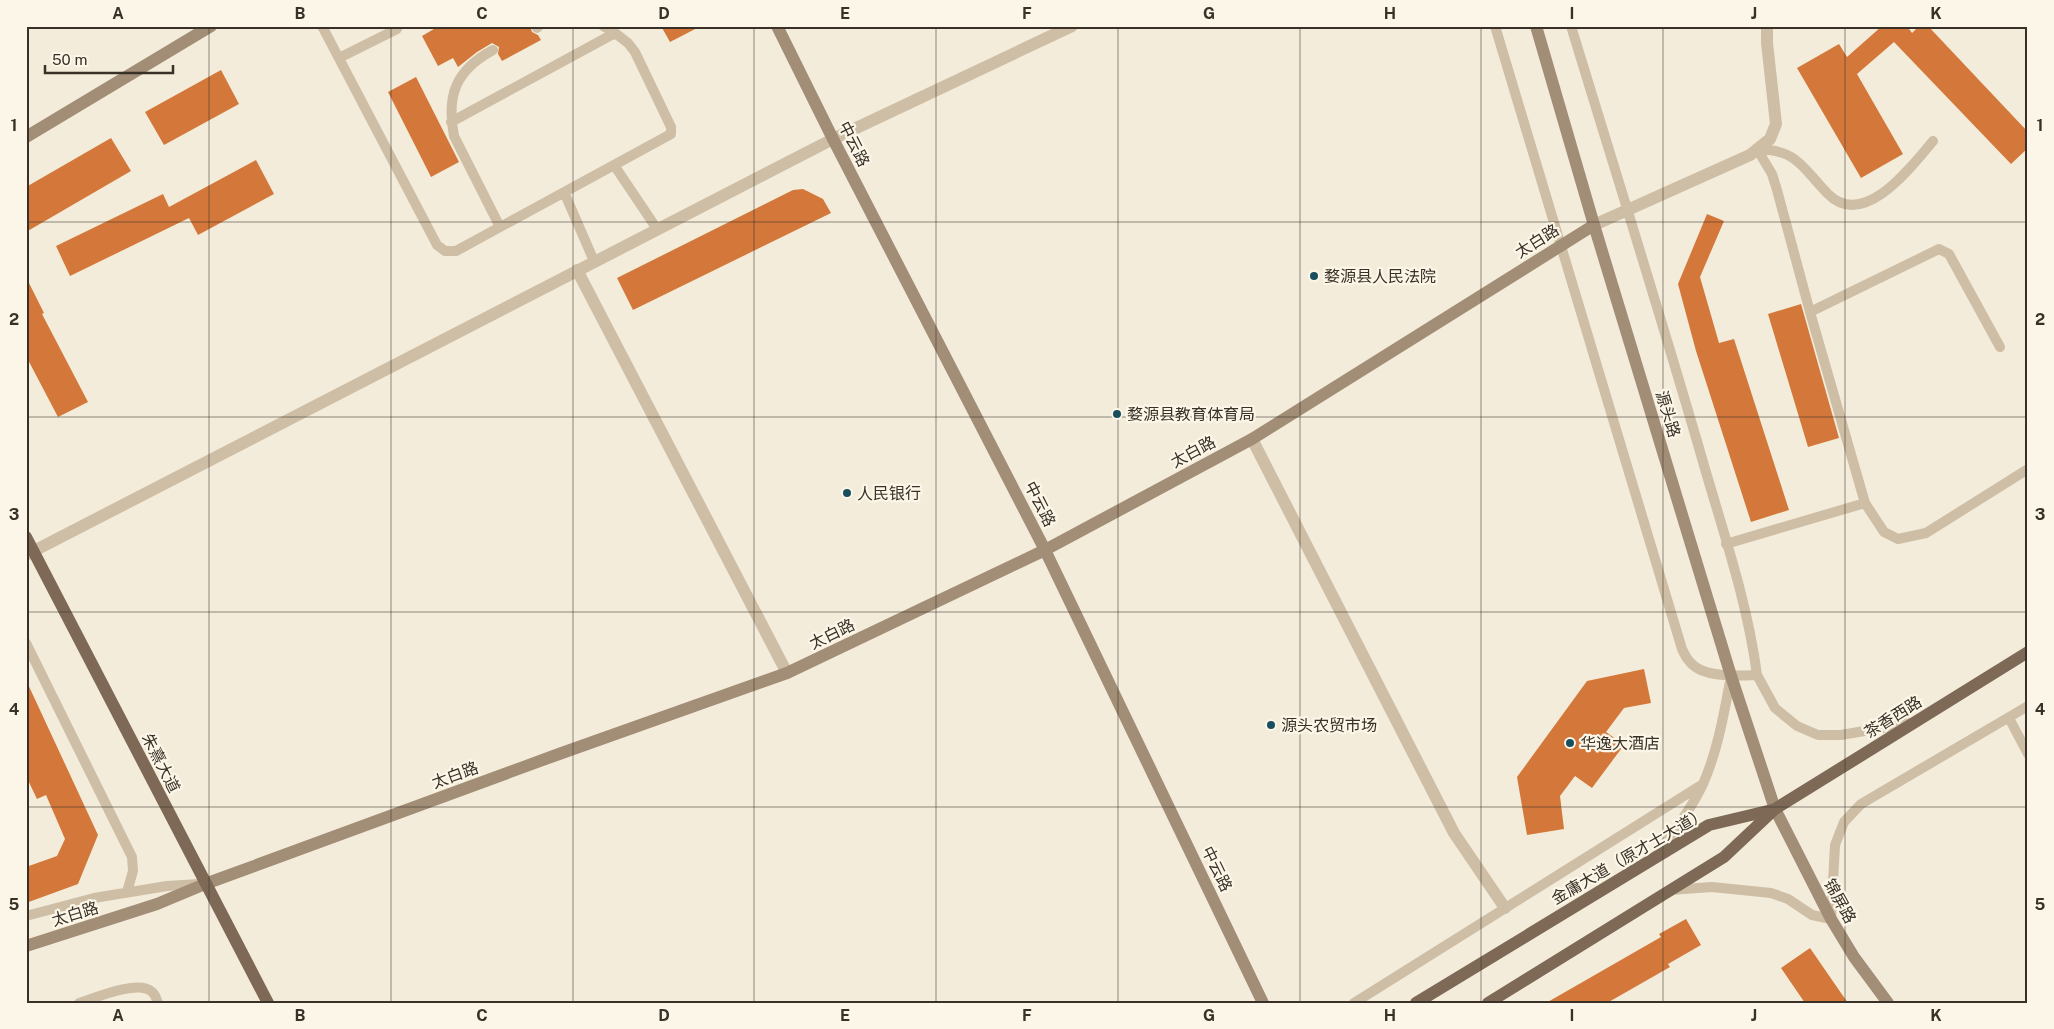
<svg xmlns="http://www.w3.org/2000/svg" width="2054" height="1029" font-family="'Public Sans','Noto Sans SC',sans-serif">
	<rect width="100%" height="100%" fill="#f4ecda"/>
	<path fill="#d3783a" d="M439,26H530L532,32L538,35L541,40L502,61L498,54L499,47L492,43L477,52L458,67L453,58L438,66L422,36Z
		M661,26H701L670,42Z
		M1882,26H1907L1912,33L1919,26H1928L2028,132V148L2011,164L1894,42L1857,74L1903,154L1861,178L1797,68L1839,44L1847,57Z
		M221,70L239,104L164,145L145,112Z
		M416,77L459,162L431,177L388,92Z
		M111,138L131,171L26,232V187Z
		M256,160L274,194L198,235L189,218L70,276L56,246L163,194L169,207Z
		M803,189L823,199L831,213L633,310L617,278L793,190Z
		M1707,214L1724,221L1700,277L1719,343L1734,339L1789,510L1751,522L1696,351L1678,284Z
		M26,277L44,313L42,314L88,402L58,417L26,356Z
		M1801,304L1839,438L1808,447L1768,314Z
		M1644,669L1651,703L1624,708L1606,732L1624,745L1592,788L1575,776L1560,796L1564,829L1527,835L1517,777L1587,681Z
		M26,680L98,835L78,884L26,903V867L57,856L65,839L46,795L37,799L26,776Z
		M1686,919L1701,945L1668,964L1670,967L1607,1003H1546L1661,937L1659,934Z
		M1810,948L1841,993L1848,1003H1805L1781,968Z"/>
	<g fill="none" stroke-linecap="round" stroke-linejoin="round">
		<path stroke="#cebea5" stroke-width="10" d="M322,26L437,245L445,251H456L671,134V127L635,52L628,43L615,33L451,122
			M603,26L615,33
			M1495,26L1682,649C1684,653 1686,658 1690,662C1703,678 1738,676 1757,675L1775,708L1797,726L1818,735H1841L1911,723
			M1571,26C1614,167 1658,307 1699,448C1720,523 1747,598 1757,675
			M537,28L539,26
			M493,50C456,70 446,95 454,136L500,227
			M339,58L397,29L398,26
			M1757,149L1772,174L1777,190L1810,312L1865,503
			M1757,149C1799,150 1802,168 1828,194C1864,230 1911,167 1933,141
			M614,165L657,229
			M564,192L594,261
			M1810,312L1939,249L1949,254L2000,347
			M1726,544L1865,503L1884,532L1898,539L1926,533L2028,469
			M26,643L132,857L133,871L127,892
			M2009,718L2028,754
			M1657,855C1673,832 1691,810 1703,784C1718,750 1724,713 1731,676
			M1670,890L1712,887L1771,893L1788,899L1812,915L1831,919L1835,845L1844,822L1861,804L2028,706
			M26,916L94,898L167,886L199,884
			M79,1003C95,998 139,979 152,992C155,994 157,1000 158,1003
			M1354,1003L1703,784"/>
		<path stroke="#cebea5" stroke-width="12" d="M1594,225L1750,155L1770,139L1776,124L1767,43V26
			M577,270L787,673
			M1252,439L1454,833L1505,908
			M26,555L833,139L1072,26"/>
		<path stroke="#a28d76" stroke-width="12" d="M777,26L833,139L1045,550L1263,1003
			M1536,26L1594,225L1731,676L1775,809L1831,919L1854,957L1888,1003
			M26,137L211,26
			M26,946L157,904L205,884L559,754L787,673L1045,550L1252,439L1594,225"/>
		<path stroke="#7d6956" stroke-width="12" d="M26,537L268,1003
			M1416,1003L1709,825L1772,810
			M1488,1003L1724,857L1775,809L2028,652"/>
	</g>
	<path fill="none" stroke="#393027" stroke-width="1" stroke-opacity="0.55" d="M209,26V1003M391,26V1003M573,26V1003M754,26V1003M936,26V1003M1118,26V1003M1300,26V1003M1481,26V1003M1663,26V1003M1845,26V1003M26,222H2028M26,417H2028M26,612H2028M26,807H2028"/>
	<g fill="#184f5f" stroke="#fbf6e7" stroke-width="2">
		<circle cx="1314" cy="276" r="5"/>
		<circle cx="1117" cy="414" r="5"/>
		<circle cx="847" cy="493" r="5"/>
		<circle cx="1271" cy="725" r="5"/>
		<circle cx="1570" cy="743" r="5"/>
	</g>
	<g text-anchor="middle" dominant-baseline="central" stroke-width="4.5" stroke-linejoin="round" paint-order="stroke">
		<g font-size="16" fill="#393027" stroke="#fbf6e7">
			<text transform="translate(854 144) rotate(63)">中云路</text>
			<text transform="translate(1537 241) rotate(-32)">太白路</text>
			<text transform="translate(1668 414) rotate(73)">源头路</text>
			<text transform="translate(1193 452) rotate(-28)">太白路</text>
			<text transform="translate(1040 504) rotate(63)">中云路</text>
			<text transform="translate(832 634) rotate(-26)">太白路</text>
			<text transform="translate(1893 717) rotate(-32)">茶香西路</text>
			<text transform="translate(161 763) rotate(63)">朱熹大道</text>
			<text transform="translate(455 775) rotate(-20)">太白路</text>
			<text transform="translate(1629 856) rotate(-30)">金庸大道（原才士大道）</text>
			<text transform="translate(1217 869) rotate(64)">中云路</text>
			<text transform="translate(1840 901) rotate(61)">锦屏路</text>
			<text transform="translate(75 914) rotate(-17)">太白路</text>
		</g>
		<g font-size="16" fill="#393027" stroke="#fbf6e7" text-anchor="start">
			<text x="1324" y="276">婺源县人民法院</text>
			<text x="1127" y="414">婺源县教育体育局</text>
			<text x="857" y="493">人民银行</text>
			<text x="1281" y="725">源头农贸市场</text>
			<text x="1580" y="743">华逸大酒店</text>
		</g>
	</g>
	<rect width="2054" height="1029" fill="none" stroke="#fbf6e7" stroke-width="55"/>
	<path d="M45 65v8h128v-8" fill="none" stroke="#393027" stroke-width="2.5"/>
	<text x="52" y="65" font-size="15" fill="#393027" stroke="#fbf6e7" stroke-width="4" paint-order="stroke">50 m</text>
	<rect x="28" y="28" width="1998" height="974" fill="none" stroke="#393027" stroke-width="2"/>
	<g font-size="16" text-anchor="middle" font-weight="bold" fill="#393027">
		<text x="118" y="19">A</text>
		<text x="300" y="19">B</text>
		<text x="482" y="19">C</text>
		<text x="664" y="19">D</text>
		<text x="845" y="19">E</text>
		<text x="1027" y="19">F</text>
		<text x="1209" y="19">G</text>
		<text x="1390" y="19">H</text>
		<text x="1572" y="19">I</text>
		<text x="1754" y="19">J</text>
		<text x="1936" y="19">K</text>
		<text x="14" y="131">1</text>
		<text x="2040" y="131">1</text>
		<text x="14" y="325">2</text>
		<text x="2040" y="325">2</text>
		<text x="14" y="520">3</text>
		<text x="2040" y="520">3</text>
		<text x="14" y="715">4</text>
		<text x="2040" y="715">4</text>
		<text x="14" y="910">5</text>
		<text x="2040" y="910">5</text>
		<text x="118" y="1021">A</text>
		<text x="300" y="1021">B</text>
		<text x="482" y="1021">C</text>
		<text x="664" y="1021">D</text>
		<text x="845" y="1021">E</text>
		<text x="1027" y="1021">F</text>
		<text x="1209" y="1021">G</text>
		<text x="1390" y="1021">H</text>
		<text x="1572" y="1021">I</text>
		<text x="1754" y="1021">J</text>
		<text x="1936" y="1021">K</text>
	</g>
</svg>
